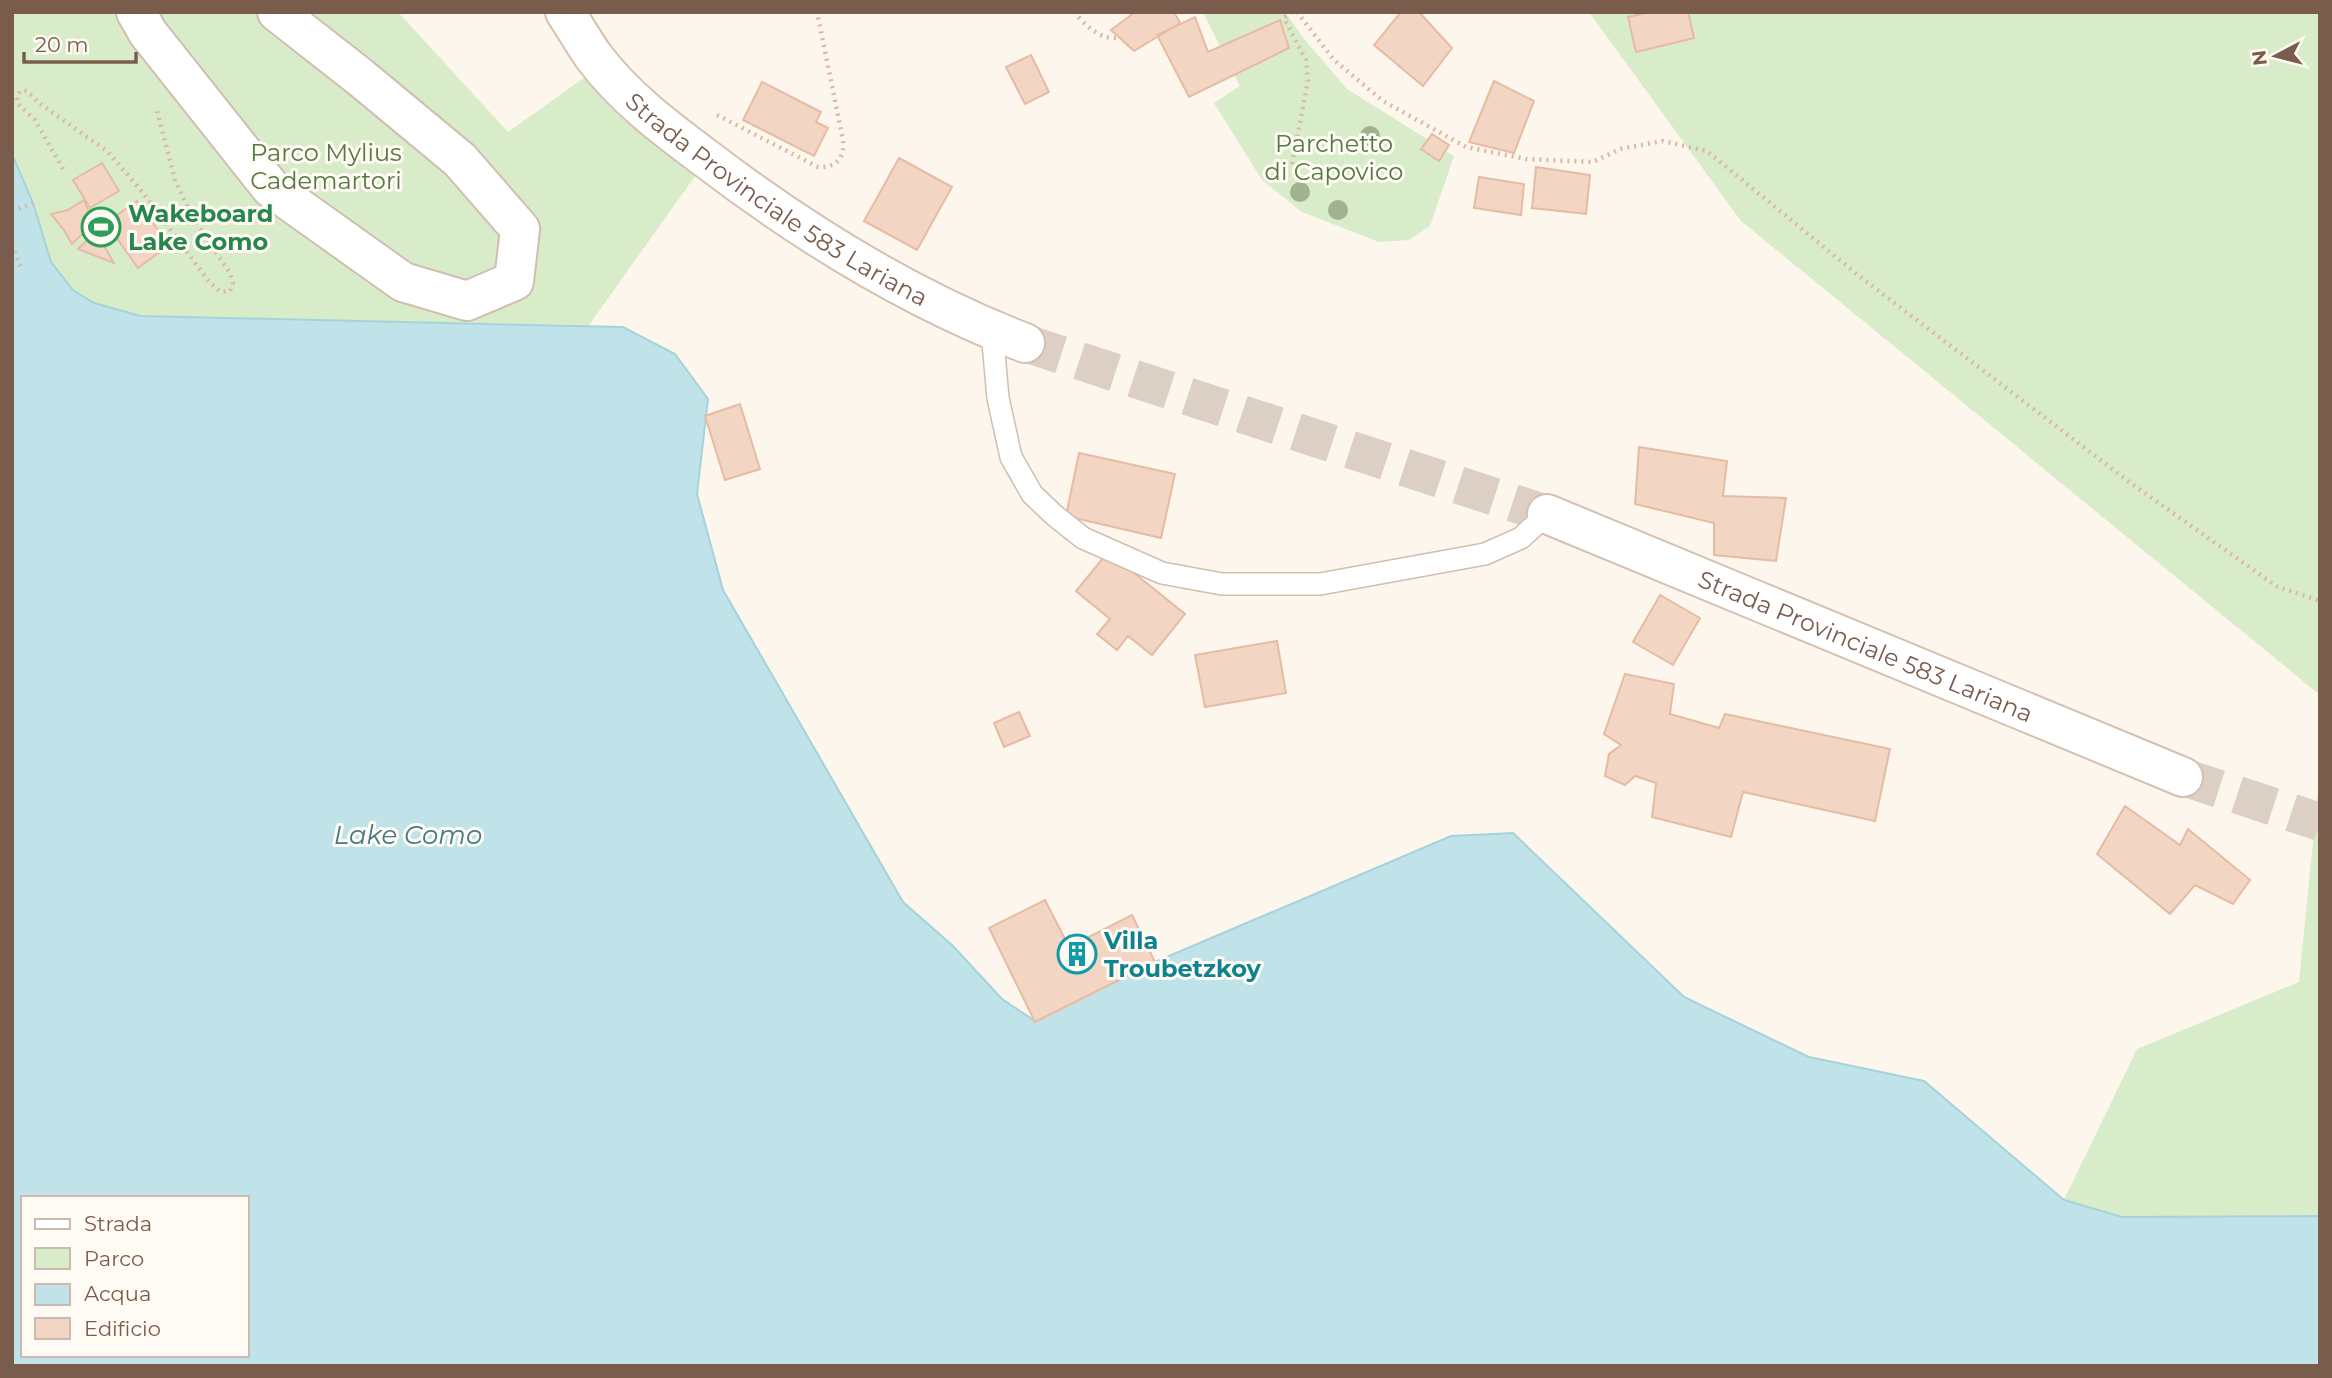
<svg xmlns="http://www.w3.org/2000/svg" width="2332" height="1378" font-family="Montserrat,sans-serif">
	<rect width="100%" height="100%" fill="#fdf6ec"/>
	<path fill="#d8ecc9" d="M12,12H398L508,132L588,75L698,172L589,325L140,316L93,303L73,290L51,262L33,203L12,154Z
		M1203,12H1285L1305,40L1347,89L1454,156L1430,226L1409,240L1379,242L1302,212L1262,180L1214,103L1240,86Z
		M1589,12H2320V695L1741,221Z
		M2320,771V1216L2122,1217L2064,1200L2137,1049L2299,982Z"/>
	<path fill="#bfe3e8" stroke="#a5d3da" stroke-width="2" fill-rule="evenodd" d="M12,154L33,203L51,262L73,290L94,303L140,316L623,327L675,354L708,399L697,494L723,590L903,902L953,946L1002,999L1035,1021L1155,962L1451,836L1513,833L1684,997L1809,1057L1924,1081L2064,1200L2122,1217L2320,1216V1366H12ZM23,1198H247V1355H23Z"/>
	<path fill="#f3d5c3" stroke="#e6bba3" stroke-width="2" d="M1135,12H1174L1180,23L1134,51L1111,30Z
		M1401,12H1419L1452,48L1423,86L1374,45Z
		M1650,12H1688L1694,38L1636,52L1628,17Z
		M1195,17L1208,52L1280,20L1289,48L1189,97L1157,35Z
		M1031,55L1049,92L1025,104L1006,67Z
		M1494,81L1534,101L1514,153L1469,142Z
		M762,82L821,112L816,122L828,128L814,156L743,120Z
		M1432,134L1449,145L1439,161L1421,149Z
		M899,158L952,187L917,250L864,221Z
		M102,163L119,191L90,208L73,180Z
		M1536,167L1590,175L1586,214L1532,208Z
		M1479,177L1524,184L1521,215L1474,208Z
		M84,200L91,217L100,228L82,234L72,244L64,230L51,214L68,210Z
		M137,201L169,245L138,268L106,223Z
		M100,228L103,244L114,263L78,249Z
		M740,404L760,469L725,480L705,416Z
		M1639,447L1727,461L1723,496L1786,498L1776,561L1714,555V523L1635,504Z
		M1079,453L1175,474L1161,538L1066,516Z
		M1108,552L1185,614L1152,655L1128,636L1117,650L1097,634L1110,619L1076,591Z
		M1660,595L1700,618L1673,665L1633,642Z
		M1277,641L1286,693L1205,707L1195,655Z
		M1625,674L1674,684L1670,714L1719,728L1725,714L1890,749L1875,821L1743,792L1731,837L1652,817L1656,783L1635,776L1625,785L1605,776L1609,754L1621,745L1604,734Z
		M1019,712L1030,736L1004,747L994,723Z
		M2125,806L2180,845L2188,829L2250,880L2233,904L2195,885L2170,914L2097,854Z
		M1045,900L1069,947L1132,915L1155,962L1035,1022L989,928Z"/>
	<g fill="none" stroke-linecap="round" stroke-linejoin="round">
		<path stroke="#dcd0c4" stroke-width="38" stroke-dasharray="38 19" stroke-linecap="butt" d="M1025,343L1547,514
			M2183,777L2320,822"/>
		<defs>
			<path id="lane" d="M992,331L998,398L1011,457L1032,494L1054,515L1083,538L1162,573L1222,584H1320L1485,554L1521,538L1547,514"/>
			<path id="street" d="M136,12L148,33L271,188L403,282L467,301L514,281L520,229L460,160L360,77L277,12"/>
			<g id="secondary">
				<path id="s1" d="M565,12C575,27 584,43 594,57C624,97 665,128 704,157C802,232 910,299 1025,343"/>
				<path id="s2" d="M1547,514L2183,777"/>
			</g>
		</defs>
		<use href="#lane" stroke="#d1beb0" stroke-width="24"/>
		<use href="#street" stroke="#d1beb0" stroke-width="42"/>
		<use href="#secondary" stroke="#d6c0b0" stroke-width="42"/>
		<path stroke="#d9b8a5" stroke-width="4.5" stroke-dasharray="2 5" stroke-linecap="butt" d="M1074,12C1084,24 1102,42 1118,37
			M1297,12L1334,60L1383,101L1466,147L1526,159L1593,162L1620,149L1663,141L1707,151L1859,276L2132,484L2276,586L2320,601
			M717,115L818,167C836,168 845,158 843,140L817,12
			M1292,164L1308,81L1306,60L1284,18L1292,12
			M63,169L35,120L18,104L17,97L20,91H27L39,103L107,151L140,189L210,283L221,292L230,291L233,284L230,273L191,215L175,180L156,107
			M12,211L33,203
			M12,245L21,268"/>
		<use href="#lane" stroke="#fff" stroke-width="21"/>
		<use href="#street" stroke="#fff" stroke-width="38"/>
		<use href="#secondary" stroke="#fff" stroke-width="38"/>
	</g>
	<g fill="#a0b28e">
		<circle cx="1370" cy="136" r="10"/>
		<circle cx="1300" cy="192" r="10"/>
		<circle cx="1338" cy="210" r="10"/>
	</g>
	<defs>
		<symbol id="stadium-ring" viewBox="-11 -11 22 22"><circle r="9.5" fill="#fffaf3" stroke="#2e9e5b" stroke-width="1.5"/><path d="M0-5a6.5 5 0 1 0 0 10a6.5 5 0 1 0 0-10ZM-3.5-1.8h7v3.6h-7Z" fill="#2e9e5b"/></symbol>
		<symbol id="building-ring" viewBox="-11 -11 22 22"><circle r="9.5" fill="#fffaf3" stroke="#0f9aa8" stroke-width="1.5"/><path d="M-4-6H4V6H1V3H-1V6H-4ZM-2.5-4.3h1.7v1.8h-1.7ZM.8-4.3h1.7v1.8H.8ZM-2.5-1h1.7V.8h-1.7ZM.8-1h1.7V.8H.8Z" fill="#0f9aa8"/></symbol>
	</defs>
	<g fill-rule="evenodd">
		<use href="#stadium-ring" x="79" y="205" width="44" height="44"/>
		<use href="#building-ring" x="1055" y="932" width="44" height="44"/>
	</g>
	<g text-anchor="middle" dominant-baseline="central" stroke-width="6" stroke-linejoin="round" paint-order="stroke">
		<g font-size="24" fill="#537a41" stroke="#fffaf3">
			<text x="1334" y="143">Parchetto<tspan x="1334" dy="28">di Capovico</tspan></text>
			<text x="326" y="152">Parco Mylius<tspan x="326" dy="28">Cademartori</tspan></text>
		</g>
		<g font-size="24" fill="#7a5c4d" stroke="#fffaf3">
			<text stroke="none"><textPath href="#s1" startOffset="287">Strada Provinciale 583 Lariana</textPath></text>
			<text stroke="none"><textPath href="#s2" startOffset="345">Strada Provinciale 583 Lariana</textPath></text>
		</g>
		<g font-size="24" font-weight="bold" fill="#27864d" stroke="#fffaf3" text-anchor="start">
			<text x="128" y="213">Wakeboard<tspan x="128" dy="28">Lake Como</tspan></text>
		</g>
		<g font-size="24" font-weight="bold" fill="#0d838f" stroke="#fffaf3" text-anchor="start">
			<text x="1104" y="940">Villa<tspan x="1104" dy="28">Troubetzkoy</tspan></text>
		</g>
		<g font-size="26" font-style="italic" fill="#437c86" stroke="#fffaf3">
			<text x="408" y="835">Lake Como</text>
		</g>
	</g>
	<rect width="2332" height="1378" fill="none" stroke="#7a5c4d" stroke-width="28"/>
	<rect x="21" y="1196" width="228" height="161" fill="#fffaf3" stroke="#cabbb1" stroke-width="2"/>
	<rect x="35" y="1219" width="35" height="10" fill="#ffffff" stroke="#cabbb1" stroke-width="2"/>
	<text x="84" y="1231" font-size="21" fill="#7a5c4d">Strada</text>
	<rect x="35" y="1248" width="35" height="21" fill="#d8ecc9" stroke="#cabbb1" stroke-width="2"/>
	<text x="84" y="1266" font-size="21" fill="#7a5c4d">Parco</text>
	<rect x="35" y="1284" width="35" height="21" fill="#bfe3e8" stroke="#cabbb1" stroke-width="2"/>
	<text x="84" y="1301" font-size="21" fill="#7a5c4d">Acqua</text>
	<rect x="35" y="1318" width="35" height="21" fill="#f3d5c3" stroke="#cabbb1" stroke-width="2"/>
	<text x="84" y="1336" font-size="21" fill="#7a5c4d">Edificio</text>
	<g transform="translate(2276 56) rotate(263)" stroke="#fffaf3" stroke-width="5" paint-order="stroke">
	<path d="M0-5L12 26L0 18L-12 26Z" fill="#7a5c4d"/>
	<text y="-10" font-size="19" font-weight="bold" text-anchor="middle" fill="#7a5c4d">N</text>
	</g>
	<path d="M24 52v10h112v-10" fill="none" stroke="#7a5c4d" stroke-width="3.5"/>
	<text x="35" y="52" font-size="21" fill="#7a5c4d" stroke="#fffaf3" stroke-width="5" paint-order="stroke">20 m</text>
</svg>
